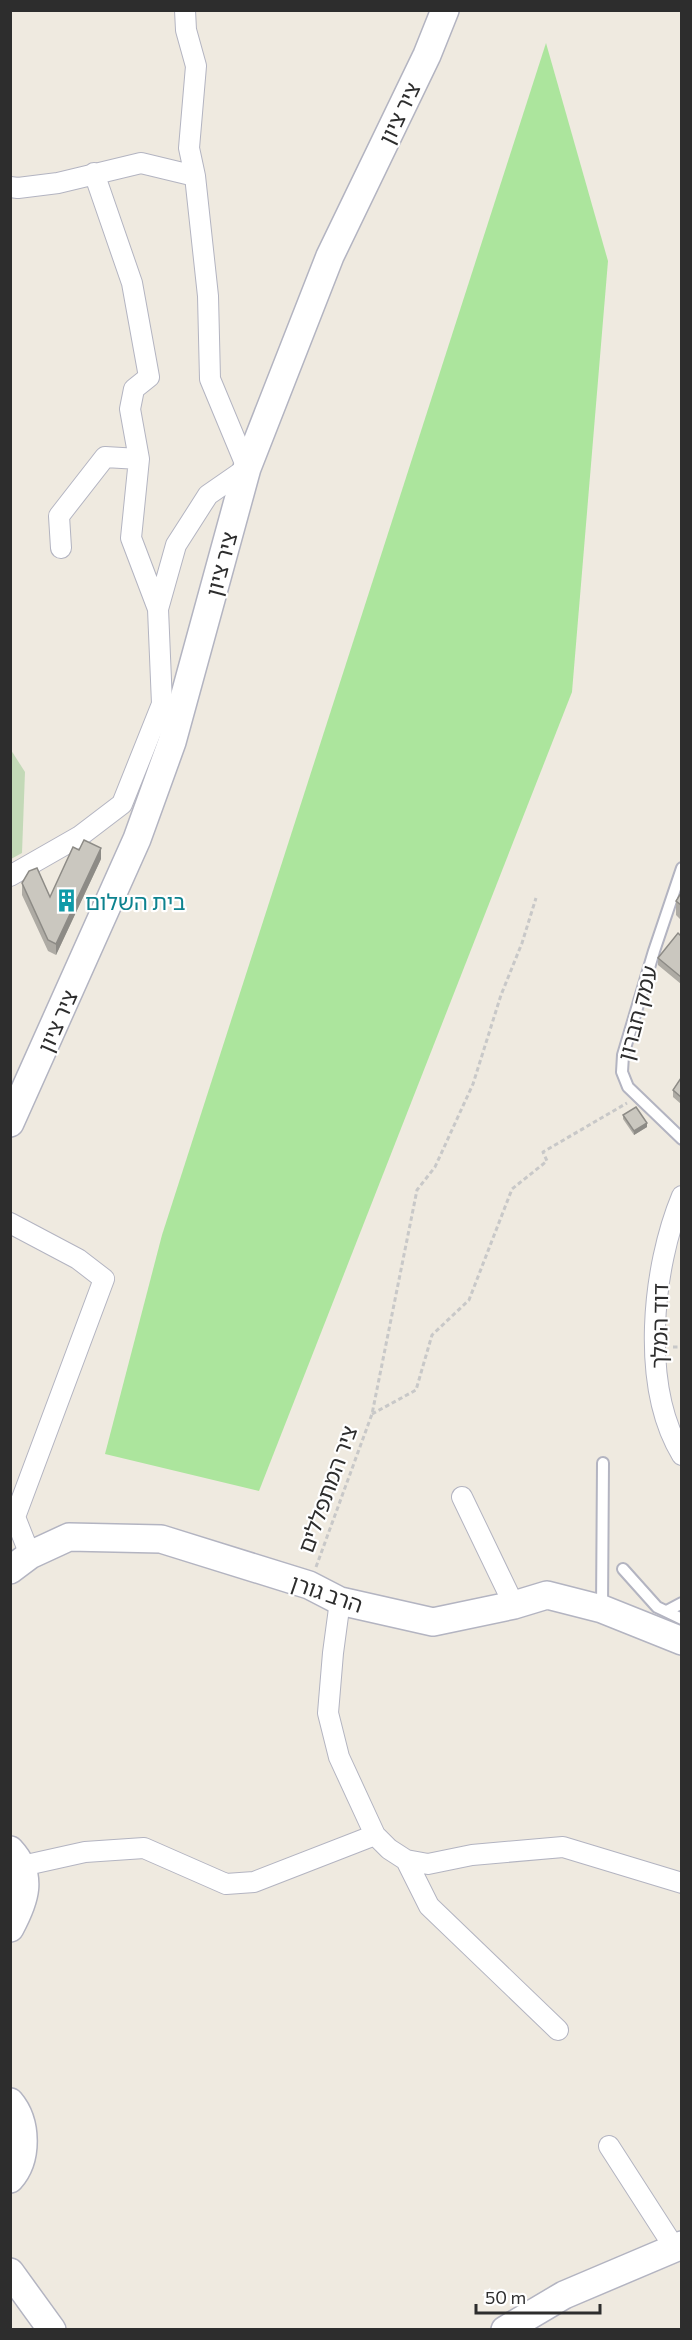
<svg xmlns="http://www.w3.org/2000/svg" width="692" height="2340" font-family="Commissioner,'Noto Sans Hebrew',sans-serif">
	<rect width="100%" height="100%" fill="#efeae0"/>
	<path fill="#ace59d" d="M546,43L608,261L572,692L259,1491L105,1454L162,1235Z"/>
	<path fill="#c3d9b7" d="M11,750L25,772L22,853L11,859Z"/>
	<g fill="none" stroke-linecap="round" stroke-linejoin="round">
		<defs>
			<path id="lane" d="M682,868L654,951L623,1055L622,1072L628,1087L682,1139
				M623,1569L657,1607L682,1619
				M602,1609L603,1463
				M667,1611L682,1603"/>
			<path id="street" d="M94,173L132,283L149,377L134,389L130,409L139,459L131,538L158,609
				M10,187L18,188L58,183L141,163L195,176
				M61,548L59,516L105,457L139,459
				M10,876L80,836L122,804L162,704L158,609L176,545L208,495L247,468L210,379L208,296L195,176L189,148L196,66L186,30L185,10
				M682,1196C652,1268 640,1386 682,1455
				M10,1223L78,1259L104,1279L15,1517L30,1555
				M462,1497L514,1605
				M340,1601L333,1653L328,1713L339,1757L375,1835L389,1849L406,1860L428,1864L472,1855L563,1847L682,1883
				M406,1860L429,1906L558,2030
				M22,1866L85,1852L144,1848L226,1884L254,1882L375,1835
				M609,2146L674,2247"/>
			<path id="secondary" d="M10,1123L137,839L172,742L247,468L330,256L427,55L445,10
				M10,1570L30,1555L69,1537L161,1539L309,1585L340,1601L433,1622L514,1605L547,1595L602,1609L682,1641
				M10,1850C34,1876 25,1900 10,1928
				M10,2102C27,2122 28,2159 10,2179
				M10,2272L52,2330
				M505,2330L564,2295L682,2245"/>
		</defs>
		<use href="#lane" stroke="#b3b4c1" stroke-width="14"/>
		<use href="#street" stroke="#b3b4c1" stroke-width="22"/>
		<use href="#secondary" stroke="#b3b4c1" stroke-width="30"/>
		<path stroke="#c8c8c8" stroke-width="3" stroke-dasharray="4.5 3" stroke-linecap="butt" d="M673,1347H682
			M372,1414L416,1390L432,1335L469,1300L512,1189L547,1161L543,1152L627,1103
			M316,1567L372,1414L417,1190L435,1167L473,1084L501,995L522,943L536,898"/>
		<use href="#lane" stroke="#fff" stroke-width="10"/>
		<use href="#street" stroke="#fff" stroke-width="20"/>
		<use href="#secondary" stroke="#fff" stroke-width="27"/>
	</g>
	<path fill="#aeaba4" d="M101,859L56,955L48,951L22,895V883L50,897Z
		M681,893V920L676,915V901Z
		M681,936V984L658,965V958Z
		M681,1078V1104L673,1097V1090Z
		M623,1115L647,1127L634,1135L623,1119Z"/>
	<path fill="#8d8b86" d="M101,848V859L56,955V944Z
		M647,1123V1127L634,1135V1131Z"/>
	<path fill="#cac7bf" stroke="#8d8b86" stroke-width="1.5" d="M84,840L101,848L56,944L48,940L22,883L29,871L37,868L50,897L73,847L79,850Z
		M681,893V905L676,901Z
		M678,933L681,936V977L658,958Z
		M681,1078V1097L673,1090Z
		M636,1107L647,1123L634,1131L623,1115Z"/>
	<defs>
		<symbol id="building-bare" viewBox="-9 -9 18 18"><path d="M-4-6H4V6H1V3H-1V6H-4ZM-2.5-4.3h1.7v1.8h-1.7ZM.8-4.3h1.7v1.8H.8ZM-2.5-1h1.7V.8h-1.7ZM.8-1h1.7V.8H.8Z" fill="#0f9aa8" stroke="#fff" stroke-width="2.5" paint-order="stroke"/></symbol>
	</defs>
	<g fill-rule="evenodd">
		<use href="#building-bare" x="50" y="884" width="33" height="33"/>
	</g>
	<g text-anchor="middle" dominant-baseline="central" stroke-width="4.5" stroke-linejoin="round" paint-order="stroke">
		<g font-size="22" fill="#2d2d2d" stroke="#fff">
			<text transform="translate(399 113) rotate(-64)">ציר ציון</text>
			<text transform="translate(221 564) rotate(-75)">ציר ציון</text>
			<text transform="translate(637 1013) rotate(-75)">עמק חברון</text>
			<text transform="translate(57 1021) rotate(-66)">ציר ציון</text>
			<text transform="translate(659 1326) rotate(-89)">דוד המלך</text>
			<text transform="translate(327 1489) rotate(-70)">ציר המתפללים</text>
			<text transform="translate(327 1593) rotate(19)">הרב גורן</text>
		</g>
		<g font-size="22" fill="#0d838f" stroke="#fff" text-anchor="start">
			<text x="85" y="901">בית השלום</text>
		</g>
	</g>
	<rect width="692" height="2340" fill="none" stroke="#2d2d2d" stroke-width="24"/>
	<path d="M476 2304v9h124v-9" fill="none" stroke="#2d2d2d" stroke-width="3"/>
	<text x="485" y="2304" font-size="18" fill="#2d2d2d" stroke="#ffffff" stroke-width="4.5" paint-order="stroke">50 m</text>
</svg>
